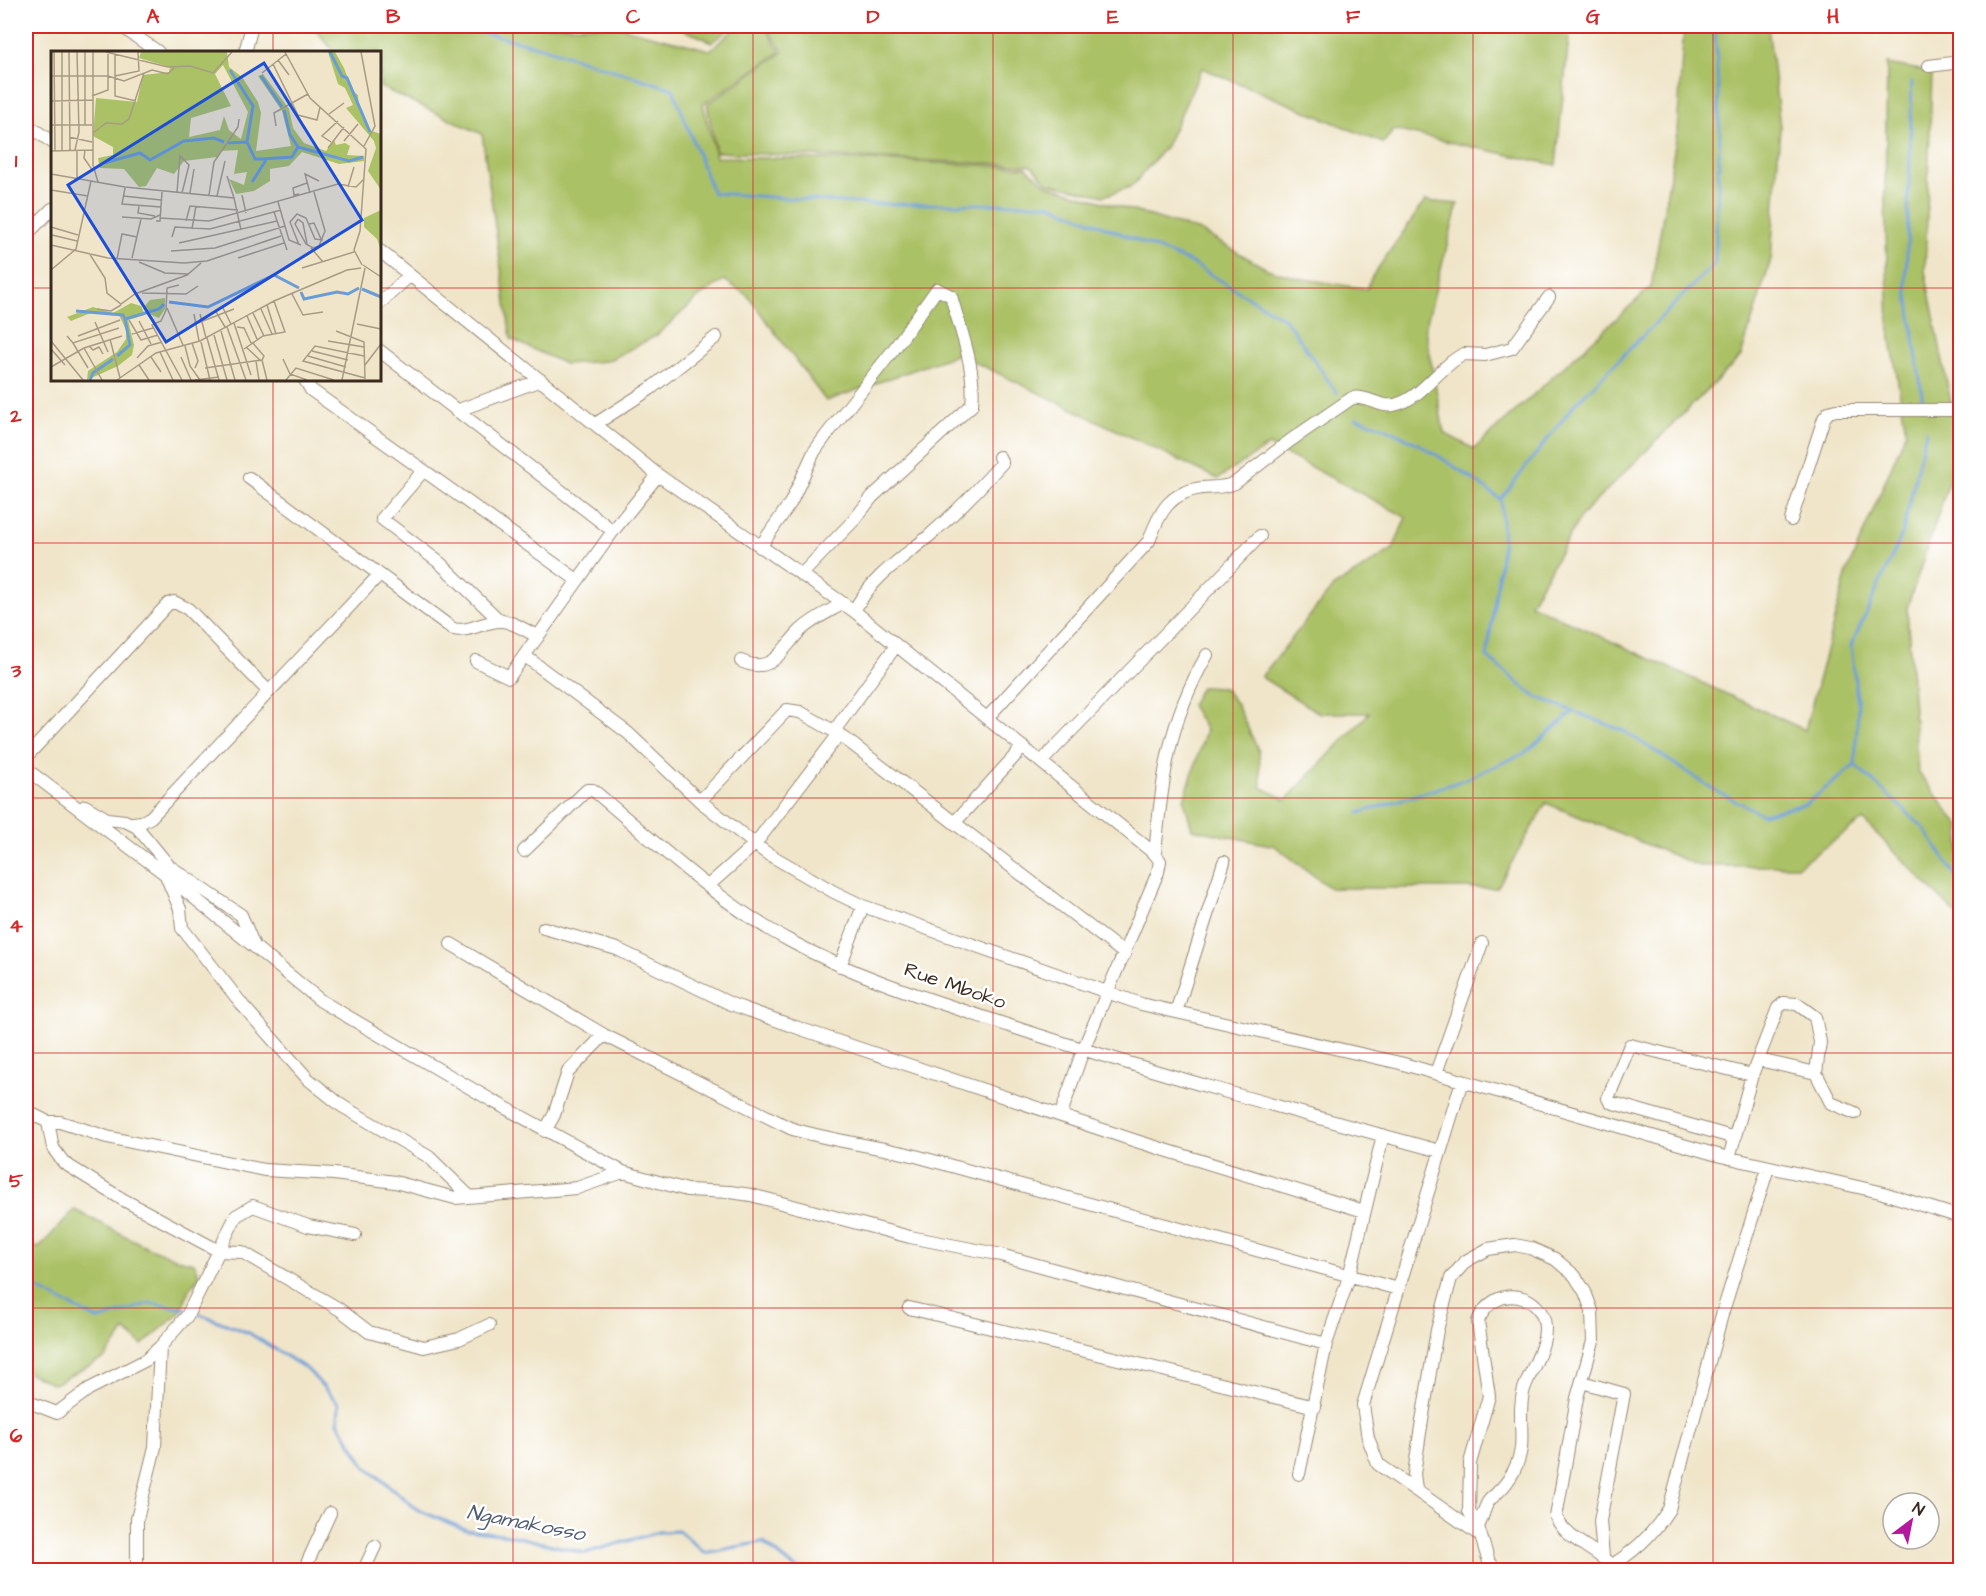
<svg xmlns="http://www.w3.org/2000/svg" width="1986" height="1596" font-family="'Architects Daughter',sans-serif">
	<rect width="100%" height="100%" fill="#fff"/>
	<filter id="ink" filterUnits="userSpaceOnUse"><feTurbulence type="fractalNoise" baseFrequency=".0167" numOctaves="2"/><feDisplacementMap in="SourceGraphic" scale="12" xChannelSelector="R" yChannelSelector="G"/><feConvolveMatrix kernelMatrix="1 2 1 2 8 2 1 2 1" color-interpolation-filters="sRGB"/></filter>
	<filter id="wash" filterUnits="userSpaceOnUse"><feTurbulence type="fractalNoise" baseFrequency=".008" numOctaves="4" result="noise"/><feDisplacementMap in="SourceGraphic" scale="24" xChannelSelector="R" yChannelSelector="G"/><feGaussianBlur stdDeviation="1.35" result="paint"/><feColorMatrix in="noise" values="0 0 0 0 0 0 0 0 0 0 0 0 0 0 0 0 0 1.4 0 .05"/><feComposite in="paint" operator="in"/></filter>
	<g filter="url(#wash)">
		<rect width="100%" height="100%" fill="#f0e5c9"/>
		<path fill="#abc166" stroke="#737642" stroke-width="1.5" d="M313,26H615L710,50L739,26H764L780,52L703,104L716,157L870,160L1026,167L1047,185L1200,231L1267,269L1298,278L1367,289L1371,278L1425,201L1458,204L1425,329L1444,433L1474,449L1651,287L1677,133L1684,26H1768L1780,127L1771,259L1741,356L1581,516L1530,604L1805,730L1847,572L1906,432L1889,327L1885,200L1887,64L1932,72L1925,271L1960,449L1907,608L1918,772L1960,826V918L1863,820L1798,866H1699L1546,803L1497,888H1330L1275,846L1192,829L1184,800L1206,730L1191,705L1201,687L1224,688L1236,703L1259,752L1261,787L1286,800L1369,713H1319L1261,677L1332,588L1393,549L1406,517L1269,445L1218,479L958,354L826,401L748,296L724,280L699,297L656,336L607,361L565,364L511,339L482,134L380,87V52H334Z
			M675,26H734L712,42Z
			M766,26H1570L1556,165L1394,130L1383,143L1202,68L1166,146L1132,186L1104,196L1048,183L1031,165L716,152L707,104L783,52Z
			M74,1210C113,1228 152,1254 194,1263L200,1276L189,1289L181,1312L142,1345L125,1330L105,1358L54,1384L26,1372V1243L39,1248Z"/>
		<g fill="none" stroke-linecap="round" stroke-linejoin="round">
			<path stroke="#6a9cd5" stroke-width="3" d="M458,26L541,47L673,89L713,193L870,204H1049L1190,262L1286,320L1337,393
				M1912,82L1906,281L1923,402
				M1356,418C1410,433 1457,467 1501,500L1503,541L1487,657L1534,696L1624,731L1716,791L1762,814L1806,804L1855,765L1924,828L1955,875L1960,880
				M1501,499L1574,405L1715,263L1720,132L1715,26
				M1855,765L1858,707L1851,646L1902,535L1926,431
				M1359,813L1461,781L1525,753L1574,711
				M26,1283L99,1320L150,1303L186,1309
				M192,1311L249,1333L307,1369L339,1404L338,1422L366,1467L418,1510L467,1530L510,1535L585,1553L659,1532L679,1531L705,1553L763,1542L795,1568L815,1570
				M985,1570L997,1568L1001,1570"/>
		</g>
	</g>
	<g filter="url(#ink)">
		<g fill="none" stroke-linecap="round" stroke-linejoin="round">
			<defs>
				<path id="minor" d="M121,26L158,52
					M245,52L252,26
					M1929,66L1960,62
					M26,124L52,142
					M26,235L52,209
					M380,251L658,475L854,611L1155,854L1160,861L1158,872L1083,1050L1061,1114
					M380,303L409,276
					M380,351L613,531
					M305,380L311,390L577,580
					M456,411L541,380
					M597,423L650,389L716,337
					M423,471L382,519L440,563L500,621
					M249,478L453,629C470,633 485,620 502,621C514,622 527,631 538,637
					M1791,520L1824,418L1829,412L1836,410H1960
					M760,547L791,502L814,452L824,438L894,349L937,289L951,296C961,332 976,368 972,405L872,497L855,519L801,575
					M854,611C872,577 900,560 929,536C954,514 980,488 1002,463L999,457
					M525,656L628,733L700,801L765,852L834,892L863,906L1141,1004L1400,1063L1721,1156L1880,1192L1960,1217
					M476,661L509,677L613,531L658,475
					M741,661C773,676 782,648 801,630C813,619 828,612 842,604
					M987,718L1149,541C1159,513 1169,492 1202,488C1213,487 1224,488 1235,483L1291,440L1352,398C1367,395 1380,408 1394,405C1422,399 1439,366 1464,354L1485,355L1512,348L1549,297
					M834,731L895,647
					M26,757L168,604L174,602L188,609L268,691
					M1041,762L1260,536
					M26,769L165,874L321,1001L491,1100L623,1172L687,1190L730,1192L751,1195L910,1237L997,1254L1326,1344
					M700,801L787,710L800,712L839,734L1125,954
					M85,806L107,819L125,821L137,827L169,866L241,915L254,946
					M955,822L1023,747
					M132,823L142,822L151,817L379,575
					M524,851L587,790H593C654,841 720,904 790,941C860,979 938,1002 1013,1027C1154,1073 1297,1112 1440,1151
					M1155,854C1162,778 1168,722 1207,655
					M167,878L180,909L182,928L244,1007L308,1079L342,1106L429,1157L470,1197
					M709,885L755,844L839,734
					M544,928L617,949L731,1004L804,1030L1136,1141L1364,1211
					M451,944L604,1035L790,1128C830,1141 872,1145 912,1155L1398,1289
					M840,966L863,906
					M1176,1012L1224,862
					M1759,1060L1816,1073
					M1436,1073L1482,943
					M1462,1081L1363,1405L1368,1438L1378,1464L1477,1533
					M26,1111L48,1122H60L107,1137L264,1170L334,1174L395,1182L455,1198L577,1188L623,1172
					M48,1122L53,1148L64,1163L122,1199L219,1251L242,1252L339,1309L369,1332L424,1347L459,1339L489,1325
					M545,1131L554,1115L568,1072L604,1035
					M1735,1138L1610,1102L1608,1098L1630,1045L1752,1075
					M1729,1158L1752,1075L1778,1008L1784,1003L1797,1004L1815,1017L1820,1042L1816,1073L1831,1103L1855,1113
					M909,1308L1315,1407
					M1582,1382L1624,1394L1600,1521L1603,1557
					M26,1401L57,1413L89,1389L146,1360L160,1347L187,1316L236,1216L253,1206L308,1226L355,1235
					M1299,1474L1326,1344L1349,1277L1383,1135
					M1416,1489L1414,1474L1420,1433L1437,1330L1451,1278L1466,1261L1488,1249L1515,1245L1530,1248L1555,1259L1575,1276L1585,1292L1592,1311L1593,1341L1577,1398L1556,1517C1568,1542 1594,1547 1612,1566
					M1478,1527C1482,1519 1484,1509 1488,1502C1491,1497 1495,1496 1498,1492C1510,1481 1519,1464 1521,1448C1523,1428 1518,1409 1524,1389C1531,1369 1545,1350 1545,1328C1545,1294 1495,1281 1478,1321L1489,1396L1470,1463L1469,1511L1478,1527L1489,1562L1497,1570
					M137,1570V1519L155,1447L160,1347
					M304,1570L330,1513
					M364,1570L375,1546
					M1604,1570C1632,1554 1652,1536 1669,1509L1723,1311L1768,1168"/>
			</defs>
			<use href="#minor" stroke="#968874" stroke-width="14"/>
			<use href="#minor" stroke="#fff" stroke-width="12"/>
		</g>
	</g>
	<path fill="none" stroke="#d62828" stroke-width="1.5" stroke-opacity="0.55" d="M273,26V52M513,26V1570M753,26V1570M993,26V1570M1233,26V1570M1473,26V1570M1713,26V1570M26,288H52M380,288H1960M273,380V1570M26,543H1960M26,798H1960M26,1053H1960M26,1308H1960"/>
	<g text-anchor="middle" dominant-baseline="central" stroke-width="5" stroke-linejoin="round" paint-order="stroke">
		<g font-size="20" fill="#3b2a1e" stroke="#fff">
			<text transform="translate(955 986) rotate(19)">Rue Mboko</text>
		</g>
		<g font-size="21" font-style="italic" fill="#505d70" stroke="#fff">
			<text transform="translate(526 1523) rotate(11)">Ngamakosso</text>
		</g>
	</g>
	<g transform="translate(51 51)">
		<rect width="330" height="330" fill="#f0e5c9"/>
		<path d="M90,1H176L178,16L191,26L207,51L210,62L205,100L240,95L231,60L207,25L212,23L238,58L242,77L253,92L275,100L283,89L285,94L294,92L299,95L296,104L313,105V110L288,113L251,101L238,115L219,118V130L203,140L185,143L178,128L193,134L196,121L183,123L187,99L170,100L166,106L133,110L123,123L106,117L95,135L88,136L73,118L49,117L47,107L62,104V96L42,85L45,47L86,51L92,24L118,21L119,16L88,7ZM172,14L197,61L190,88L178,79L173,65L169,79L138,86L140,67L180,55L164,23ZM277,1H284L293,17L302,40L307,44L308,58L318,79L330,83V139L317,120L325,97L323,90L295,57L302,54L294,37L287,33ZM330,159V199L326,188L313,176V167ZM114,247V258L108,267L96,262L93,256L99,249ZM80,252L90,255L94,264L77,269L83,294L81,304L67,315L36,329L37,320L66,301L75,288V279L68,264L42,261L20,270L16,266L42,256L62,262Z" fill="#abc166" fill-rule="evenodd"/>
		<path fill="none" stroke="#6a9cd5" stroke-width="3" d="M279,1L291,25L296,27L319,81M179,19L202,55L196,91M210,25L231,56M233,59L239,84L247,96M177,92L196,91L204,108H211L241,106L247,96L298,110L312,106M53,112L89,102L99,109L133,90L163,87L173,91M201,131L215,109M311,238L330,246M250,241L253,248L286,241L297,243L308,237M118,251L157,256L223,224L248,237M25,260L72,264L74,268M66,305L79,294L74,268L108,258L113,253M39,329L42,322L62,308"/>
		<path fill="none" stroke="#a89a85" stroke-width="1.5" d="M3,1L4,100M11,1V99M18,1L19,99M34,1V74M42,1V114L47,131M55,1L117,16L139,15L162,22L181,1M234,1L259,47L315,98L309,180L303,199L311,214M310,1L324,75L313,95M64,3V45L85,50M227,9L238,24M222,13L247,64L266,69L269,56M211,22L235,3M0,25H57L73,30L101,19L117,23L123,17M64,25L88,20L87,1M41,45L57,39V1M0,50L42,49M278,63L293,52M0,74H41M225,75L223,62L257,43M42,82L55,72L71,73L78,68L93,22M18,86L41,91M293,90L307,73M280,91L271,85L287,70M277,97L293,76M24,99L28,81L26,1M34,99L33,107L42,120M0,100L42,99M0,123L74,136L183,147L190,179M176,125L183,147M26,129V99M297,136L303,116M74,137L71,153L110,156M0,139L37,145M126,141L129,105L138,114L131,142M139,142L143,118M259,142L254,123L268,130M248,143L243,144L242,137L256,132M158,144L163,111L187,76L188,68M191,144L195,162M72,145L110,149M166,145L174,110M227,151L238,189L250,194M88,155L87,162L104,165M223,161L236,199M71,166L100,168L109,164M109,167L158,170L287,133L305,136L313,128M247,168L244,173L255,193L262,197L268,195L274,180L263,141M247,168L252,172L256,193M105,170H109L111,141M135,170L139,155L187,159M258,173L263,172L270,188M0,176L27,184M141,178L145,155M1,184L26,190M121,186L124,176L159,178L230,159M128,192L226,170M0,194L57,207L133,212L156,210L230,185M248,194L239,171L246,163L255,167L264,188L272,189M260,197L272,211M120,200L164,197L234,175M38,202L54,227L56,242L70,253L84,243L136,224L150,212M81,207L90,168M187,207L233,192M66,208L71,183L86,186M88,211L114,222L137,223M312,214L330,226M251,217L303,201M0,219L25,198L40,130M128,234L116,237L115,259L110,270L101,274L131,329M91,242L135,243L147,235M241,243L252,264L272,261M216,254L225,283M171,255L180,273M116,257L132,294M46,258L60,260L70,254M210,258L221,283M164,259L174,276M202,262L213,285M143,263L148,290M149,263L155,287M196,265L206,288M78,269L90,289L107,284M88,270L100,293M44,271L57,301M183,272L200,324M144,273L183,258M306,273L330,278M176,276L195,329M186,276L193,277L200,292M170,280L184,329M285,280L313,291L314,328M81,283L102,277M163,284L176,329M16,285L22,292L68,277M27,285L69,269M156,287L168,329M59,288L69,327M0,290L32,329M277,290L313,296M150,291L159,329M22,292L37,317M141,292L147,310L144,317M38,295L42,299L48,296L52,303M134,295L139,315L149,329M195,296L210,310M33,297L51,329M0,298L14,314M193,298L212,285L234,281L223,250M261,300L297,309M109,301L122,329M257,305L295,316M313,305L264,295L252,310L314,327M100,306L110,321M130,306L140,329M86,307L97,295L111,291M232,308L239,323L256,329M211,309L216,329M205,310L208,329M88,314L98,329M314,314L330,293M0,316L33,297L71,285M154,317L211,309L213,305L201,291M66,329L105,302L149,290L223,250L296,219L310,217M144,329L168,326M235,329L245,317L283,329M291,329L314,217"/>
		<path fill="#1d4ed8" fill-opacity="0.15" stroke="#1d4ed8" stroke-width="3" d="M213,12L311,169L115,291L17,134Z"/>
		<rect width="330" height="330" fill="none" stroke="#3b2a1e" stroke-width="3"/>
	</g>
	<rect width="1986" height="1596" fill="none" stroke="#fff" stroke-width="66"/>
	<g transform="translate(1911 1521) rotate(32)"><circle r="28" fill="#ffffff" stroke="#b1aaa5" stroke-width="1.5"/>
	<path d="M0-4.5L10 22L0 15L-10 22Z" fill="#b5179e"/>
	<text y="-9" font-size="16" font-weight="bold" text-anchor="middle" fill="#3b2a1e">N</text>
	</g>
	<rect x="33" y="33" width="1920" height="1530" fill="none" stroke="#d62828" stroke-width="2"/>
	<g font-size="20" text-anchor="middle" font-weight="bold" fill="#d62828">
		<text x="153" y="23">A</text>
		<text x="393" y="23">B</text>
		<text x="633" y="23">C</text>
		<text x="873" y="23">D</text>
		<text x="1113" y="23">E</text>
		<text x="1353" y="23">F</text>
		<text x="1593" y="23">G</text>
		<text x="1833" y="23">H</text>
		<text x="16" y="167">1</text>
		<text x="16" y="422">2</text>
		<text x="16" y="677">3</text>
		<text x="16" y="932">4</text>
		<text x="16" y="1187">5</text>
		<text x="16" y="1442">6</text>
	</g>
</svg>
